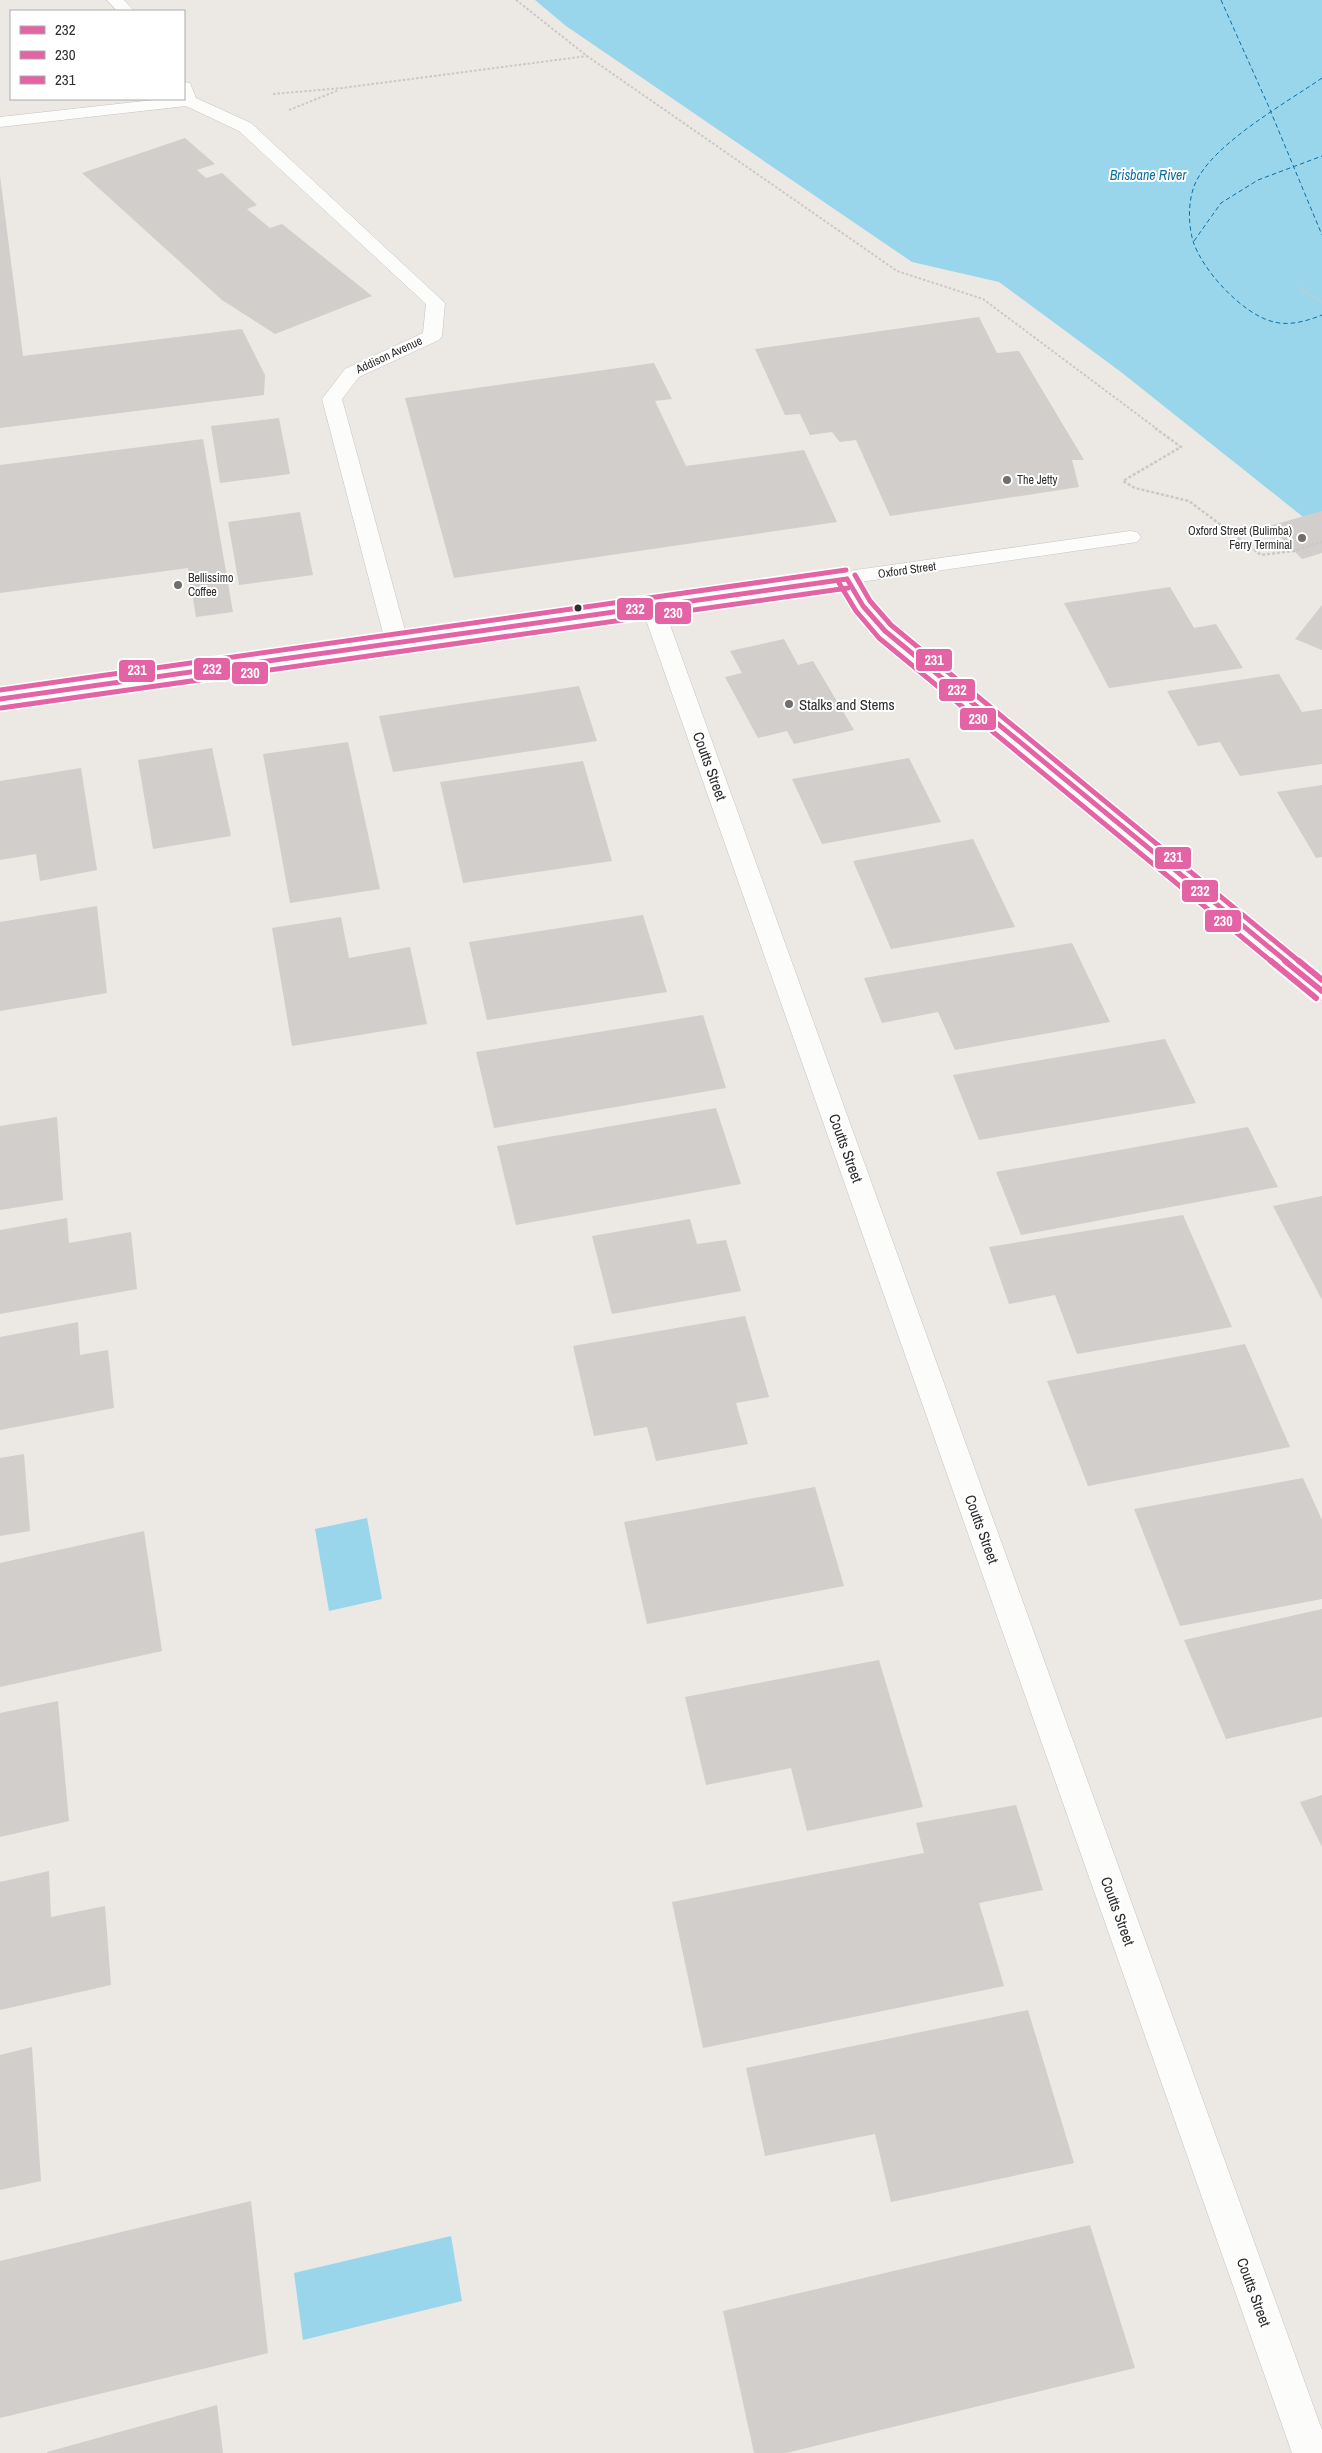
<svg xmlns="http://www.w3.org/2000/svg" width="1322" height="2453" font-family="'Archivo Narrow',sans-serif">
	<rect width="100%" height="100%" fill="#ece8e4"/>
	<path fill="#99d6ec" d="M535,0H1322V532L1121,372L999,282L912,262L566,26Z
		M367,1518L382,1599L329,1611L315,1529Z
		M451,2236L462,2301L303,2340L294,2273Z"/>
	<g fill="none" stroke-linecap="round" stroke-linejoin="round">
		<path stroke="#0d6fa3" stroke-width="1" stroke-dasharray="4.5 3" stroke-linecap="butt" d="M1221,0L1268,105L1322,235
			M1322,78C1286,103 1212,144 1195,184C1188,200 1188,224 1193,241C1202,270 1243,315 1274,322C1290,326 1307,321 1322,315
			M1194,241L1221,203L1258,180L1322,156"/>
	</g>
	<path fill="#d1cecb" d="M185,138L215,164L197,170L206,178L222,173L257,205L247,209L270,228L282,224L372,296L275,334L222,300L82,173Z
		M0,176L23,356L242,329L265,375L264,395L0,428Z
		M979,317L997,353L1019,351L1084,460H1072L1079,487L890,516L856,440L840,442L832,432L810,435L800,414L785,415L755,349Z
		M654,363L672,399L655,401L686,466L804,450L837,522L454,578L405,398Z
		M279,418L290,474L220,483L211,426Z
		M203,439L233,612L196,617L188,568L0,593V465Z
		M1322,511V553L1302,559L1269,526Z
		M300,512L313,575L239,585L228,522Z
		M1170,587L1194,628L1216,624L1243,668L1109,688L1064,603Z
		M1322,605V650L1295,639Z
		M784,639L798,665L813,661L854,730L794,744L787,731L758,738L725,677L742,673L730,651Z
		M1279,674L1302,712L1322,709V764L1240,776L1220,742L1198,746L1167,691Z
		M579,686L597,741L393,772L379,716Z
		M348,742L380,889L290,903L263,754Z
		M212,748L231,836L153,849L138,760Z
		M909,758L941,822L822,844L792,779Z
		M583,761L612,861L463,883L440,782Z
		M81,768L97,870L40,881L36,854L0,860V781Z
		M1322,785V857L1316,858L1277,792Z
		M973,839L1015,927L891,949L853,861Z
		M97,906L107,993L0,1011V922Z
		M643,915L667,992L487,1020L469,942Z
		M341,917L349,958L410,947L427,1024L292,1046L272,928Z
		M1072,943L1110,1022L955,1050L938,1012L882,1023L864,978Z
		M703,1015L726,1088L494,1128L476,1052Z
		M1165,1039L1196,1103L979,1140L953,1075Z
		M716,1108L741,1184L516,1225L497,1146Z
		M57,1117L63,1200L0,1210V1126Z
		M1248,1127L1278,1187L1021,1235L996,1172Z
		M1322,1196V1300L1273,1206Z
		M1183,1215L1232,1327L1077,1354L1055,1295L1009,1304L989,1247Z
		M67,1218L69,1243L131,1232L137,1289L0,1314V1230Z
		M690,1219L697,1244L726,1240L741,1291L612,1314L592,1236Z
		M745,1316L769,1397L736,1403L748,1444L656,1461L647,1427L594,1436L573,1346Z
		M78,1322L80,1355L108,1350L114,1408L0,1430V1337Z
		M1245,1344L1290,1447L1088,1486L1047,1381Z
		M24,1454L30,1531L0,1536V1458Z
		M1303,1478L1322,1520V1599L1180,1626L1134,1509Z
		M815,1487L844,1586L647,1624L624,1522Z
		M144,1531L162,1651L0,1687V1563Z
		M1322,1609V1717L1226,1739L1184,1640Z
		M879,1660L923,1807L807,1831L791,1768L706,1785L685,1697Z
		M58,1701L69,1821L0,1837V1713Z
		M1322,1795V1847L1300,1802Z
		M1016,1805L1043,1890L979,1903L1004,1986L703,2048L672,1902L924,1853L916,1823Z
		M49,1871L51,1917L105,1906L111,1985L0,2010V1882Z
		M1028,2010L1074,2163L891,2202L875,2134L765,2156L746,2068Z
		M32,2047L41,2181L0,2190V2055Z
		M251,2201L268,2353L0,2418V2261Z
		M1090,2225L1135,2368L786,2453H754L723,2311Z
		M217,2405L223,2453H47V2452Z"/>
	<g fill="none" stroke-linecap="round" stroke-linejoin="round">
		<defs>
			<path id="minor" d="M107,0H124L134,11H117Z
				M184,82L190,83L196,98L251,123L445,303L442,336L439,340L359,377L342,399L406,634L1130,531L1137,532L1141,537L1137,542L1130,543L860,582L872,602L893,626L1322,977V1000L1313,997L877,636L855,611L840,585L665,611L1322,2430V2453H1292L644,614L0,706V692L384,637L322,399L345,369L423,333L426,304L239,131L186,106L0,127V117L162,99H184Z"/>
		</defs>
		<use href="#minor" stroke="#c5c4c5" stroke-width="1"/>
		<path stroke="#c9c9c8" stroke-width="2" stroke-dasharray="2.5 2" stroke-linecap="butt" d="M516,0L587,56L897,271L983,299L1157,429
			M273,94L342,88L587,56
			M289,110L339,90
			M1298,287L1322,302"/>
		<path stroke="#c9c9c8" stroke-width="2.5" stroke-dasharray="3 2" stroke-linecap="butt" d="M1155,428L1181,447L1123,481L1135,488L1189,501L1261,555L1293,551L1322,542"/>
		<use href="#minor" fill="#fcfcfb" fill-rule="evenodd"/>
		<defs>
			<path id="bus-1-far1" d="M847,579L863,606L885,631L1287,962
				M0,699L847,579"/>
			<path id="bus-1" d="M1285,961L1322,991"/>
			<path id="bus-2-far1" d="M839,583L856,611L879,638L1272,962
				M1,708L848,588"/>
			<path id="bus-2" d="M1271,961L1316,998"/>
			<path id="bus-3-far1" d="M855,575L870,601L891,625L1300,962
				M0,690L846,570"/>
			<path id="bus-3" d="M1299,961L1322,980"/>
		</defs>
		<use href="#bus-1-far1" stroke="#fff" stroke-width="8"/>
		<use href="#bus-1" stroke="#fff" stroke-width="10"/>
		<use href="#bus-2-far1" stroke="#fff" stroke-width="8"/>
		<use href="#bus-2" stroke="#fff" stroke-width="10"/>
		<use href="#bus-3-far1" stroke="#fff" stroke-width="8"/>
		<use href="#bus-3" stroke="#fff" stroke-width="10"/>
		<use href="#bus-1-far1" stroke="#e463a4" stroke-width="5"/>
		<use href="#bus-1" stroke="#e463a4" stroke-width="6"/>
		<use href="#bus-2-far1" stroke="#e463a4" stroke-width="5"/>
		<use href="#bus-2" stroke="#e463a4" stroke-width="6"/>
		<use href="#bus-3-far1" stroke="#e463a4" stroke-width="5"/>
		<use href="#bus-3" stroke="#e463a4" stroke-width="6"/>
	</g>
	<g fill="#706f6e" stroke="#fff" stroke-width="2">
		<circle cx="1007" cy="480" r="5"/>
		<circle cx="1302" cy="538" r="5"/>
		<circle cx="178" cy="585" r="5"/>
		<circle cx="789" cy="704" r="5"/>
	</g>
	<circle fill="#2e2e2e" stroke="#fff" stroke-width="2" cx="578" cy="608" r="4.5"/>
	<g text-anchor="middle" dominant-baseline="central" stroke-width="4" stroke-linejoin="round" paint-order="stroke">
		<g font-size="12" fill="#2e2e2e" stroke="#fff">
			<text transform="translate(389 355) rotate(-25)">Addison Avenue</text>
			<text transform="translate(907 570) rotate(-8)">Oxford Street</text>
		</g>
		<g font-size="12" fill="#2e2e2e" stroke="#fff" text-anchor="start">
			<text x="1017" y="480">The Jetty</text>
			<text x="1292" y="531" text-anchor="end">Oxford Street (Bulimba)<tspan x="1292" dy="14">Ferry Terminal</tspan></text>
			<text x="188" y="578">Bellissimo<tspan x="188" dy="14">Coffee</tspan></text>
		</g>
		<g font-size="14" font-style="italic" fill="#0d6fa3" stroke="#fff">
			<text x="1148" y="175">Brisbane River</text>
		</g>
		<g font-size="15" fill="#2e2e2e" stroke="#fff" text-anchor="start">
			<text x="799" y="704">Stalks and Stems</text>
		</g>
		<g font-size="15" fill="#2e2e2e" stroke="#fff">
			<text transform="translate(710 766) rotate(70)">Coutts Street</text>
			<text transform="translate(846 1148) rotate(70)">Coutts Street</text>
			<text transform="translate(982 1529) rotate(70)">Coutts Street</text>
			<text transform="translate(1118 1911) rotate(70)">Coutts Street</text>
			<text transform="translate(1254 2292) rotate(70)">Coutts Street</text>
		</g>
	</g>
	<g stroke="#fff" stroke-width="2">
		<rect x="616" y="597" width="38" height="24" rx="5" fill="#e463a4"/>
		<rect x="654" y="601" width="38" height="24" rx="5" fill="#e463a4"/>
		<rect x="915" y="648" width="38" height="24" rx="5" fill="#e463a4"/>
		<rect x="193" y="657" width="38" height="24" rx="5" fill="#e463a4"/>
		<rect x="118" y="659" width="38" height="24" rx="5" fill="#e463a4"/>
		<rect x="231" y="661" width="38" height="24" rx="5" fill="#e463a4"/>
		<rect x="938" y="678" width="38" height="24" rx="5" fill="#e463a4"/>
		<rect x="959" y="707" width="38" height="24" rx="5" fill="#e463a4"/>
		<rect x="1154" y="846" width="38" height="24" rx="5" fill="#e463a4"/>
		<rect x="1181" y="879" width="38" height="24" rx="5" fill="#e463a4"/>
		<rect x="1204" y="909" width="38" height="24" rx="5" fill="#e463a4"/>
	</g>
	<g font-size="14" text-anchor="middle" font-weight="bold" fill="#fff">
		<text x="635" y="614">232</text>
		<text x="673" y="618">230</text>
		<text x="934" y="665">231</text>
		<text x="212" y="674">232</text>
		<text x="137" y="675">231</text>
		<text x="250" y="678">230</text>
		<text x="957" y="695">232</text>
		<text x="978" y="724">230</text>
		<text x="1173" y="862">231</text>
		<text x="1200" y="896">232</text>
		<text x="1223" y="926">230</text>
	</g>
	<rect x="10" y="10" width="175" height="90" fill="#ffffff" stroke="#ababab"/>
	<rect x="20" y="26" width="25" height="8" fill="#e463a4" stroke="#ababab"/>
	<text x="55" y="35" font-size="15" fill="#2e2e2e">232</text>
	<rect x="20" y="51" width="25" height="8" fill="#e463a4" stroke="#ababab"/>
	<text x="55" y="60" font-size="15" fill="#2e2e2e">230</text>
	<rect x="20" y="76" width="25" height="8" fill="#e463a4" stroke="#ababab"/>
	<text x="55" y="85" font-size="15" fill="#2e2e2e">231</text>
</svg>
